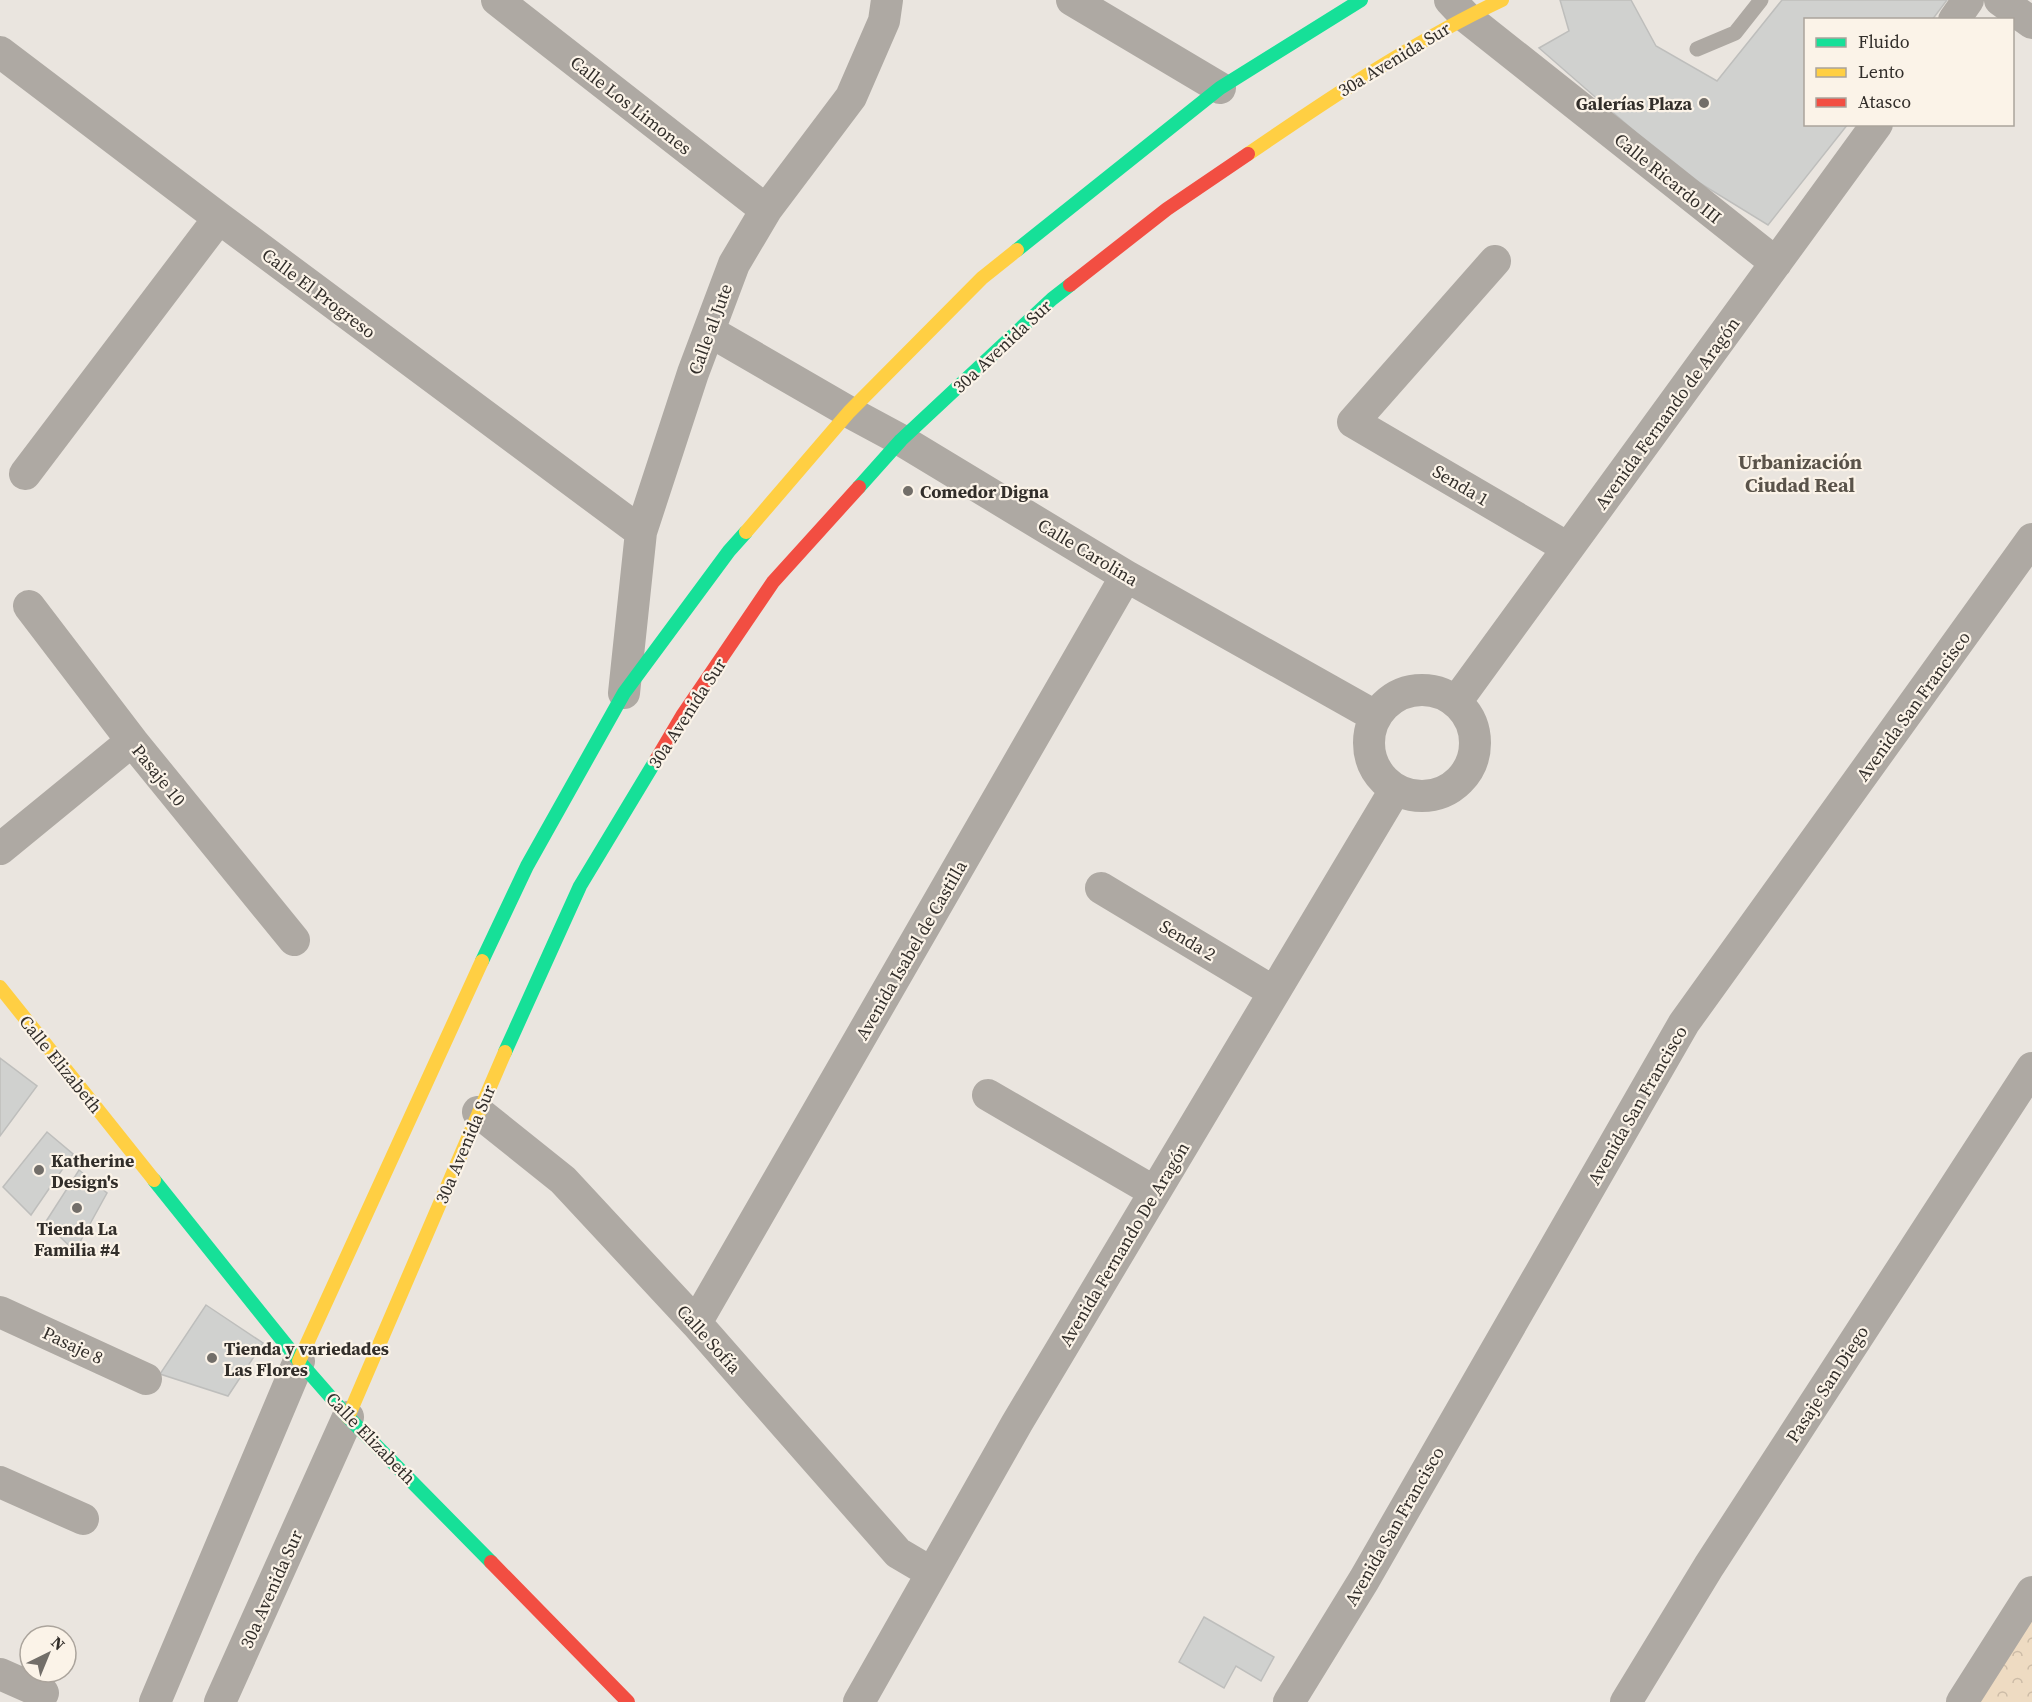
<svg xmlns="http://www.w3.org/2000/svg" width="2032" height="1702" font-family="'Source Serif 4',serif">
	<defs>
		<pattern id="park-crowns" width="20" height="18" patternUnits="userSpaceOnUse" patternTransform="scale(1.5)"><rect width="20" height="18" fill="#eedbc2"/><path d="M2 6a3 3 0 1 1 6 0M12 15a3 3 0 1 1 6 0" fill="none" stroke="#cdbca7"/></pattern>
	</defs>
	<rect width="100%" height="100%" fill="#eae5df"/>
	<path fill="url(#park-crowns)" d="M2018,1614L2032,1622V1702H1964Z"/>
	<path fill="#d0d1cf" stroke="#bebebc" stroke-width="1.5" d="M1560,0H1631L1656,46L1717,81L1782,0H1947L1932,20H1806V124H1848L1768,225L1680,171L1539,48L1569,31Z
		M0,1058L37,1086L0,1136Z
		M47,1132L73,1154L31,1215L3,1187Z
		M79,1170L107,1193L75,1251L45,1223Z
		M206,1305L263,1343L228,1396L160,1374Z
		M1204,1617L1274,1657L1261,1681L1236,1666L1224,1688L1179,1662Z"/>
	<g fill="none" stroke-linecap="round" stroke-linejoin="round">
		<path stroke="#aea9a3" stroke-width="15" d="M1697,49L1735,33L1761,0"/>
		<path stroke="#aea9a3" stroke-width="32" d="M497,0L766,210
			M1072,0L1220,88
			M1450,0L1466,17L1776,263
			M2000,0L2032,23
			M1954,20L1968,0
			M0,52L219,218L641,532
			M1495,261L1353,422L1568,548
			M709,331L849,412L901,440L1126,576L1375,716
			M25,474L219,218
			M29,606L132,741L294,940
			M1369 743a53 53 0 1 1 106 0a53 53 0 1 1-106 0Z
			M624,693L641,532L693,373L734,264L766,210L851,97L884,21L887,0
			M1456,702L1877,124
			M0,849L132,741
			M1101,888L1274,992
			M988,1095L1155,1192
			M478,1112L563,1180L696,1323L898,1553L932,1573
			M0,1312L146,1379
			M696,1323L1126,576
			M0,1482L83,1519
			M0,1674L43,1693
			M155,1702L299,1361
			M220,1702L348,1417
			M859,1702L1017,1423L1395,790
			M1289,1702L1364,1580L1684,1023L2032,539
			M1626,1702L1709,1566L2032,1068
			M1962,1702L2032,1592"/>
		<path stroke="#16e098" stroke-width="14" d="M1017,250L1220,88L1361,0
			M859,487L901,440L1052,299L1070,285
			M482,961L527,866L624,693L729,551L746,532
			M505,1052L580,886L656,760
			M154,1180L299,1361L348,1417L491,1562"/>
		<path stroke="#ffcf43" stroke-width="14" d="M1248,154C1330,98 1413,42 1502,0
			M746,532L849,412L982,278L1017,250
			M0,987L154,1180
			M299,1361L482,961
			M348,1417L505,1052"/>
		<path stroke="#f24e42" stroke-width="14" d="M1070,285L1167,209L1248,154
			M656,760L682,716L773,582L859,487
			M491,1562L628,1702"/>
	</g>
	<g fill="#726e69" stroke="#fbf3e8" stroke-width="2">
		<circle cx="1704" cy="103" r="6"/>
		<circle cx="908" cy="491" r="6"/>
		<circle cx="39" cy="1170" r="6"/>
		<circle cx="77" cy="1208" r="6"/>
		<circle cx="212" cy="1358" r="6"/>
	</g>
	<g text-anchor="middle" dominant-baseline="central" stroke-width="4.5" stroke-linejoin="round" paint-order="stroke">
		<g font-size="18" fill="#322e2a" stroke="#fbf3e8">
			<text transform="translate(1394 59) rotate(-31)">30a Avenida Sur</text>
			<text transform="translate(631 105) rotate(38)">Calle Los Limones</text>
			<text transform="translate(1668 178) rotate(39)">Calle Ricardo III</text>
			<text transform="translate(319 293) rotate(37)">Calle El Progreso</text>
			<text transform="translate(710 329) rotate(-70)">Calle al Jute</text>
			<text transform="translate(1002 346) rotate(-43)">30a Avenida Sur</text>
			<text transform="translate(1667 413) rotate(-54)">Avenida Fernando de Aragón</text>
			<text transform="translate(1461 485) rotate(31)">Senda 1</text>
			<text transform="translate(1088 552) rotate(31)">Calle Carolina</text>
			<text transform="translate(1913 706) rotate(-54)">Avenida San Francisco</text>
			<text transform="translate(687 713) rotate(-57)">30a Avenida Sur</text>
			<text transform="translate(159 775) rotate(51)">Pasaje 10</text>
			<text transform="translate(1188 940) rotate(31)">Senda 2</text>
			<text transform="translate(911 950) rotate(-60)">Avenida Isabel de Castilla</text>
			<text transform="translate(61 1064) rotate(51)">Calle Elizabeth</text>
			<text transform="translate(1637 1105) rotate(-60)">Avenida San Francisco</text>
			<text transform="translate(465 1144) rotate(-67)">30a Avenida Sur</text>
			<text transform="translate(1124 1244) rotate(-59)">Avenida Fernando De Aragón</text>
			<text transform="translate(709 1339) rotate(48)">Calle Sofía</text>
			<text transform="translate(73 1345) rotate(25)">Pasaje 8</text>
			<text transform="translate(1827 1384) rotate(-57)">Pasaje San Diego</text>
			<text transform="translate(371 1438) rotate(46)">Calle Elizabeth</text>
			<text transform="translate(1394 1526) rotate(-60)">Avenida San Francisco</text>
			<text transform="translate(271 1589) rotate(-66)">30a Avenida Sur</text>
		</g>
		<g font-size="18" font-weight="bold" fill="#322e2a" stroke="#fbf3e8" text-anchor="start">
			<text x="1692" y="103" text-anchor="end">Galerías Plaza</text>
			<text x="920" y="491">Comedor Digna</text>
			<text x="51" y="1160">Katherine<tspan x="51" dy="21">Design's</tspan></text>
			<text x="77" y="1228" text-anchor="middle">Tienda La<tspan x="77" dy="21">Familia #4</tspan></text>
			<text x="224" y="1348">Tienda y variedades<tspan x="224" dy="21">Las Flores</tspan></text>
		</g>
		<g font-size="20" font-weight="bold" fill="#5a534a" stroke="#fbf3e8">
			<text x="1800" y="462">Urbanización<tspan x="1800" dy="23">Ciudad Real</tspan></text>
		</g>
	</g>
	<rect x="1804" y="18" width="210" height="108" fill="#fbf3e8" stroke="#aba49c" stroke-width="1.5"/>
	<rect x="1816" y="38" width="30" height="9" fill="#16e098" stroke="#aba49c" stroke-width="1.5"/>
	<text x="1858" y="48" font-size="18" fill="#322e2a">Fluido</text>
	<rect x="1816" y="68" width="30" height="9" fill="#ffcf43" stroke="#aba49c" stroke-width="1.5"/>
	<text x="1858" y="78" font-size="18" fill="#322e2a">Lento</text>
	<rect x="1816" y="98" width="30" height="9" fill="#f24e42" stroke="#aba49c" stroke-width="1.5"/>
	<text x="1858" y="108" font-size="18" fill="#322e2a">Atasco</text>
	<g transform="translate(48 1654) rotate(43)"><circle r="28" fill="#fbf3e8" stroke="#aba49c" stroke-width="1.5"/>
	<path d="M0-4.5L10 22L0 15L-10 22Z" fill="#726e69"/>
	<text y="-9" font-size="16" font-weight="bold" text-anchor="middle" fill="#322e2a">N</text>
	</g>
</svg>
